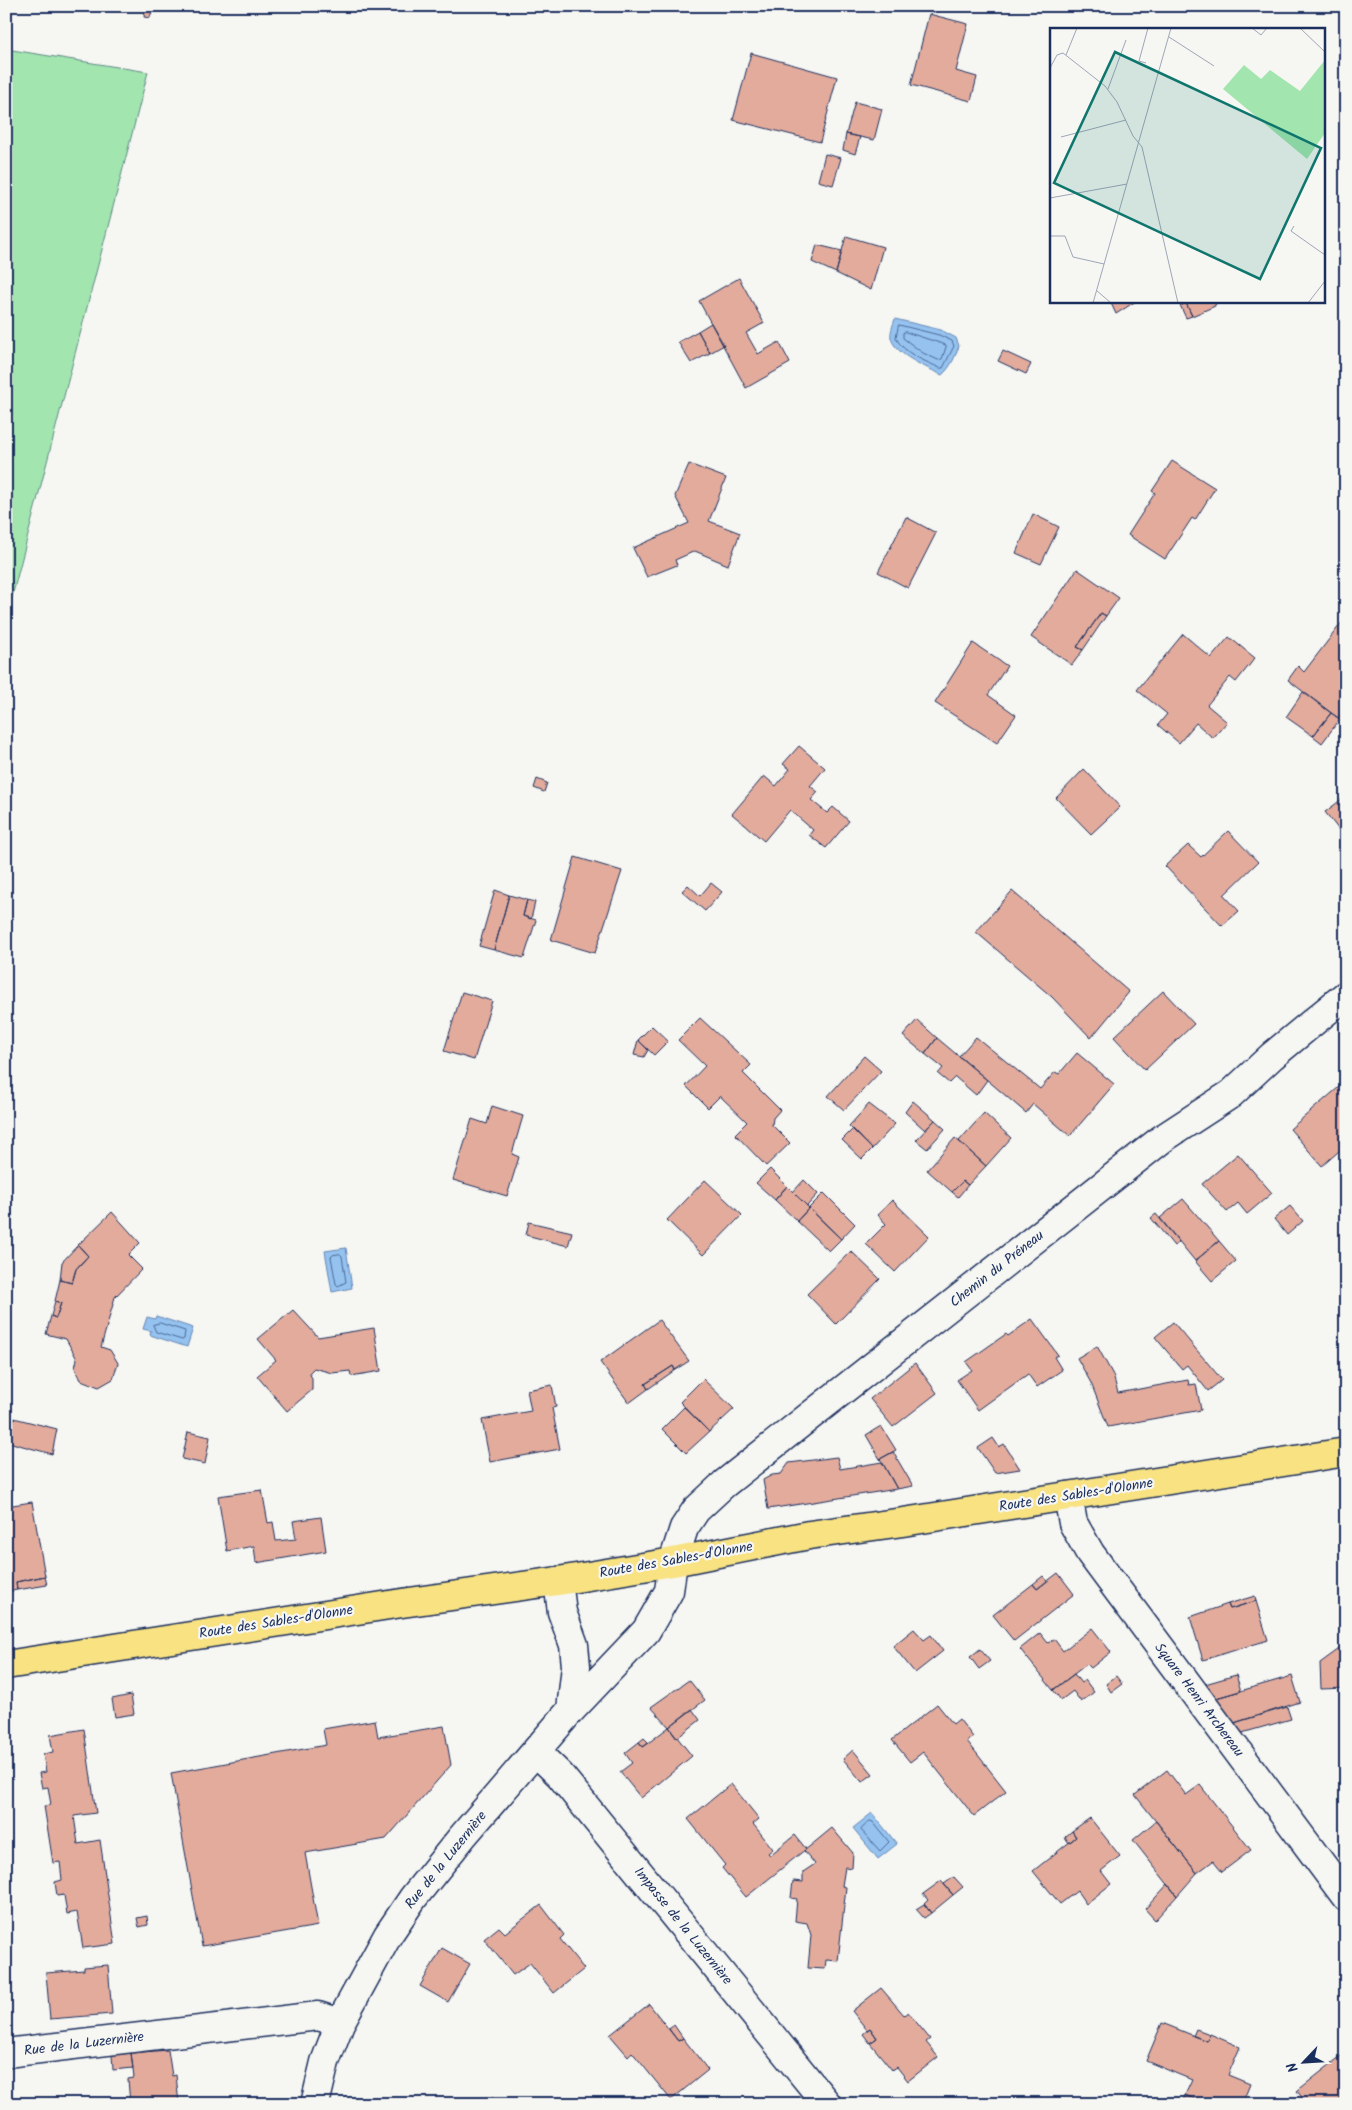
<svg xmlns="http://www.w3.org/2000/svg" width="1352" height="2110" font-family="Kalam,sans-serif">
	<rect width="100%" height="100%" fill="#f6f6f2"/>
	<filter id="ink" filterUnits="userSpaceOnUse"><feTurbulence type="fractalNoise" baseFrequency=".02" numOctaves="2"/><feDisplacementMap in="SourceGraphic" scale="10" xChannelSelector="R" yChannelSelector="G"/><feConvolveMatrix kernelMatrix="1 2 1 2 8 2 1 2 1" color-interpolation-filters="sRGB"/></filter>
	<g filter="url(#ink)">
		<path fill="#a2e5af" stroke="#5e8a86" d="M6,49L148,72L6,620Z"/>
		<path fill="#95c2ef" stroke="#6487b5" d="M895,319L941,330L956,338L959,346C955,357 951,367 942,375C928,368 895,355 891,338C890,332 893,325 895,319Z
			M346,1248L352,1288L332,1292L325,1251Z
			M156,1316L193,1328L187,1347L150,1335L151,1331L143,1329L147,1317L155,1319Z
			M872,1813L897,1844L878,1859L853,1828Z
			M115,2098L116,2104H75V2102Z"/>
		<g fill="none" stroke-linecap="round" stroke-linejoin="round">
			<path stroke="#4c6a98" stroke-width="1" d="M899,325L939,335L952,341L954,346L943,368H940C925,361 904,354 896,338Z
				M906,332L946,345V347L942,359L938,360L923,353L903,338V333Z
				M340,1254L342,1256L346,1282L338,1286L336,1284L331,1257L333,1255Z
				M160,1323L185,1331L184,1339L182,1340L156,1332L153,1325Z
				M870,1821L873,1822L889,1842L880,1851L861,1830Z"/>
		</g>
		<path fill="#e3ab9c" stroke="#1b2f5e" d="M146,6L153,7L150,18L144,17Z
			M929,14L968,24L956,71L977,77L971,101L911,85Z
			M751,53L837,77L820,142L733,120Z
			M855,102L882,109L874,140L846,134Z
			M846,134L860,137L855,154L843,150Z
			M825,154L841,158L833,185L818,181Z
			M846,236L883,247L871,290L836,273Z
			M817,245L842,251L836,273L812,262Z
			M739,278L764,323L746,333L758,354L779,342L790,363L746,388L699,301Z
			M1110,301H1136L1116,314Z
			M1181,301H1222L1215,304V306L1192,316L1186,303L1182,305Z
			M1186,303L1192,316L1186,318L1180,305Z
			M711,323L724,345L710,353L698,331Z
			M698,331L710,353L691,363L678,342Z
			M1003,351L1031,364L1026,374L998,361Z
			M1172,461L1215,488L1195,520L1192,518L1165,559L1128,535L1155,493L1152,491Z
			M689,464L726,478L709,521L740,533L728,565L695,551L675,560L677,565L647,577L633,548L689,523L675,496Z
			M1033,514L1059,527L1041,564L1016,553Z
			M906,517L936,533L908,588L878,572Z
			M1077,569L1119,598L1106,616L1101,613L1077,647L1083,650L1072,665L1031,637Z
			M1101,613L1106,616L1083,650L1077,647Z
			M1346,617V708L1338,718L1288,680L1298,666L1304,672Z
			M1183,634L1211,658L1229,637L1255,658L1236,682L1230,677L1207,705L1227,722L1213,738L1196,723L1179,743L1158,725L1167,714L1137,690Z
			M973,643L1007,666L988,695L1016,715L997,743L935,703Z
			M1303,692L1331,713L1313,736L1286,717Z
			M1331,713L1340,719L1322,743L1313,736Z
			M799,746L825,768L810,786L818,792L811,800L827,813L833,807L849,821L826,848L809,835L813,830L790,810L764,841L732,814L764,776L776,786L790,769L783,764Z
			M1084,769L1120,807L1091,834L1056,798Z
			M537,779L547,783L544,792L534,788Z
			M1346,796V839L1325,812Z
			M1228,831L1258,862L1224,895L1239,911L1222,926L1165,866L1188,845L1201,857Z
			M575,857L622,871L595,953L551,940Z
			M711,883L722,892L705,911L682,891L688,885L700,896Z
			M495,890L509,895L494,950L479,946Z
			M1012,891L1129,992L1091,1038L1052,997L976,932Z
			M509,895L527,900L523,916L536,920L524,958L494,950Z
			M527,900L535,902L531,919L523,916Z
			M1163,991L1194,1024L1145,1070L1114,1037Z
			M462,992L492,1001L474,1060L444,1051Z
			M700,1018L751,1065L743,1073L780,1110L773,1118L772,1125L790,1143L766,1166L735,1134L747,1122L720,1096L708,1108L686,1086L705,1066L678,1040Z
			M917,1020L937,1038L925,1054L903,1036Z
			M652,1026L668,1041L654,1055L638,1040Z
			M976,1037L1040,1089L1055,1072L1059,1074L1077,1053L1114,1084L1070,1136L1033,1104L1026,1113L959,1056Z
			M937,1038L987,1080L976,1095L955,1077L949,1083L938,1074L943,1068L925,1054Z
			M638,1040L648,1050L644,1057L634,1055Z
			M864,1056L881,1071L844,1110L828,1096Z
			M1346,1081V1145L1322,1166L1290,1129Z
			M913,1101L935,1120L925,1130L905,1112Z
			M869,1104L895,1124L872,1149L849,1126Z
			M492,1106L523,1116L512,1154L519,1157L507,1196L453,1180L472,1119L487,1124Z
			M984,1113L1011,1138L986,1166L959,1141Z
			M935,1120L945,1129L927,1149L916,1140Z
			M853,1129L872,1149L862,1159L842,1140Z
			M955,1138L986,1166L968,1185L963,1181L952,1192L927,1170Z
			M1238,1154L1272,1193L1247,1214L1238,1203L1227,1212L1202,1184Z
			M770,1169L787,1186L775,1200L756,1183Z
			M705,1180L742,1215L703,1255L667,1220Z
			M804,1180L818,1194L807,1206L793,1192Z
			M963,1181L968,1185L958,1197L952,1192Z
			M787,1186L809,1208L797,1221L775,1200Z
			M824,1193L855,1224L841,1239L809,1208Z
			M1183,1199L1219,1241L1195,1261L1160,1218Z
			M892,1200L929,1236L895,1272L866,1244L886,1224L878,1215Z
			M1290,1206L1303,1221L1287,1235L1274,1219Z
			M809,1208L841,1239L829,1251L797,1221Z
			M112,1212L140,1243L128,1255L142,1269L115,1297L101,1347L110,1350L118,1363L113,1379L99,1387L81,1380L75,1368L77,1359L66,1339L46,1334L51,1316L56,1318L61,1303L55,1301L60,1280L72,1283L76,1269L88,1256L78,1245Z
			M1156,1214L1179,1242L1174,1246L1151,1218Z
			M529,1222L572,1232L568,1246L526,1235Z
			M1219,1241L1236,1261L1212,1281L1195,1261Z
			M78,1245L88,1256L76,1269L72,1283L60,1280L62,1262Z
			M851,1251L880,1279L836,1324L807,1294Z
			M55,1301L61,1303L56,1318L51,1316Z
			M293,1310L318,1337L374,1328L381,1371L351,1376L350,1371L332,1373L314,1368L309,1373L312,1378V1390L287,1411L257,1376L276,1360L258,1339Z
			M1032,1319L1058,1355L1054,1357L1062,1370L1037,1387L1028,1374L978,1410L957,1380L972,1370L966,1362L1006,1334L1008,1336Z
			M659,1320L689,1361L675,1370L673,1366L645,1384L648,1389L629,1403L600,1362Z
			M1173,1322L1222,1380L1208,1391L1187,1365L1182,1369L1155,1337Z
			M1097,1346L1113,1375L1118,1393L1188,1380L1189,1385L1196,1384L1201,1410L1108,1427L1091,1383L1077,1358Z
			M915,1363L937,1393L893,1427L870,1399Z
			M673,1366L675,1370L648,1389L645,1384Z
			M703,1379L734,1409L709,1432L680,1402Z
			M552,1385L556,1407L552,1408L560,1449L490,1462L482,1420L531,1411L527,1390Z
			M684,1407L709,1432L686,1453L662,1429Z
			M14,1418L57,1429L52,1454L8,1442Z
			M881,1426L896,1450L880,1459L866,1435Z
			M188,1432L210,1437L205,1464L182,1459Z
			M993,1438L999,1447L1004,1444L1020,1469L995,1473L978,1448Z
			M893,1452L913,1486L897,1489L882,1462L880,1459Z
			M837,1457L840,1469L882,1462L897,1489L768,1509L763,1480L772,1475L781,1474L789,1463Z
			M262,1490L268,1523L273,1522L276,1541L296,1539L293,1521L321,1517L326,1551L256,1563L254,1546L227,1551L218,1496Z
			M32,1502L45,1576L16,1582L17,1590L6,1592V1506Z
			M1058,1573L1074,1594L1014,1641L993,1615L1033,1584L1037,1589Z
			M45,1576L47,1585L17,1590L16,1582Z
			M1043,1576L1047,1581L1037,1589L1033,1584Z
			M1255,1596L1256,1601L1230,1609L1228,1604Z
			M1256,1601L1268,1640L1203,1660L1190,1617L1228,1604L1230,1609Z
			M1092,1628L1111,1652L1091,1668L1087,1664L1053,1690L1020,1649L1040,1633L1048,1643L1054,1639L1063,1651Z
			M914,1629L924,1640L931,1635L943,1651L915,1673L893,1646Z
			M1346,1644V1688L1321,1689L1320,1663Z
			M980,1649L990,1661L979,1669L970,1657Z
			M1074,1674L1081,1683L1085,1680L1094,1692L1081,1702L1073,1691L1061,1700L1053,1690Z
			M1236,1675L1241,1691L1216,1698L1205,1684Z
			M1116,1676L1122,1684L1111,1692L1106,1684Z
			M1292,1676L1300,1702L1234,1723L1216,1698Z
			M689,1680L705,1700L669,1727L651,1707Z
			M131,1695L134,1714L115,1717L112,1699Z
			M937,1704L953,1724L959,1719L973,1737L967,1741L1006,1791L974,1816L923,1752L910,1762L892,1740Z
			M1287,1707L1291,1719L1242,1733L1234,1723Z
			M692,1709L700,1720L677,1738L669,1727Z
			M375,1720L378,1737L444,1726L451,1765L386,1839L305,1853L318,1926L202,1946L171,1773L326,1745L323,1729Z
			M669,1727L692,1756L641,1798L620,1772L632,1763L625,1753L639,1742L643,1747Z
			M84,1729L96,1813L74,1816L78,1844L100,1840L115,1944L83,1948L77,1912L67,1914L64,1895L57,1896L55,1882L62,1880L60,1862L53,1863L44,1806L51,1805L48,1787L42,1788L39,1773L46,1772L43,1754L53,1752L50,1735Z
			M644,1738L649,1743L643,1747L639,1742Z
			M853,1750L873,1774L862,1782L843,1759Z
			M1167,1770L1186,1795L1200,1785L1251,1850L1222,1872L1213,1861L1197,1873L1135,1795Z
			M731,1784L759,1819L753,1824L773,1849L768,1853L770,1855L795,1835L806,1849L746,1897L722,1868L725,1865L688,1819Z
			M1090,1818L1120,1856L1101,1871L1111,1884L1086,1904L1077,1891L1060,1904L1033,1871L1076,1837L1072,1831Z
			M1156,1821L1197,1873L1177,1896L1133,1840Z
			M832,1828L853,1853L852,1868L845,1867L842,1886L846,1887L838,1961L826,1960L825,1969L808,1968L811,1935L807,1923L795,1921L797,1899L791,1898L793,1881L803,1882V1872L815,1864L804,1851Z
			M1072,1831L1076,1837L1069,1843L1065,1837Z
			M954,1877L963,1887L953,1895L944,1884Z
			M941,1881L953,1895L931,1913L924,1904L928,1900L923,1894Z
			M1168,1884L1177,1896L1155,1920L1145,1909Z
			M924,1904L931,1913L924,1918L916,1909Z
			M541,1905L564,1935L560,1939L584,1969L554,1993L530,1963L513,1975L484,1939L499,1927L505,1933Z
			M147,1916L148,1925L139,1927L137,1918Z
			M442,1948L470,1964L448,2002L420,1986Z
			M108,1965L112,2014L50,2019L46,1973L84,1970V1967Z
			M881,1988L904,2015L908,2012L930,2039L926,2042L938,2057L908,2081L897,2067L892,2070L870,2043L877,2038L870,2028L867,2030L852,2011Z
			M649,2004L678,2041L683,2038L708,2070L671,2100L632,2052L628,2056L610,2035Z
			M1162,2023L1207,2041L1210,2034L1240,2047L1228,2075L1250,2084L1242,2104H1207L1185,2095L1192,2080L1146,2061Z
			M674,2025L683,2038L678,2041L669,2029Z
			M870,2028L877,2038L870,2043L863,2034Z
			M1196,2029L1210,2034L1207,2041L1193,2036Z
			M168,2050L172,2076L176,2075L179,2104H130L128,2079L134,2078L131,2053Z
			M1346,2052V2104H1307L1297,2091Z
			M131,2053L133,2068L113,2070L112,2055Z
			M1185,2095L1207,2104H1182Z
			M492,2097L498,2104H485Z"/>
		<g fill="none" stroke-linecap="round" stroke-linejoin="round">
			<defs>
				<path id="minor" d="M1068,1496L1073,1523L1090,1553L1346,1897
					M558,1581L562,1612L574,1645L576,1666L571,1710
					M536,1752L560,1775L827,2104
					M6,2053L318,2016L340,2023
					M315,2104L325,2062L340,2023L388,1935L413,1898L462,1837L571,1710L646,1631L669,1591L673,1562L684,1528L696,1510L724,1484L815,1412L1162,1139L1231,1094L1272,1056L1346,995"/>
				<path id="major" d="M6,1665L402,1603L558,1581L673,1562L809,1535L903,1522L1346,1452"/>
			</defs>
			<use href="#minor" stroke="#1b2f5e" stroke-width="31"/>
			<use href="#major" stroke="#1b2f5e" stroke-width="31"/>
			<use href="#minor" stroke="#f6f6f2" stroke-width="28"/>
			<use href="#major" stroke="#f8e281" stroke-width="28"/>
		</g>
	</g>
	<g text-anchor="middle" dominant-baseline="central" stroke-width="4.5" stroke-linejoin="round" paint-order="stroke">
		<g font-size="14" fill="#1b2f5e" stroke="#f6f6f2">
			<text transform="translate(997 1269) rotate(-38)">Chemin du Préneau</text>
			<text transform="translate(1076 1495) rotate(-9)">Route des Sables-d'Olonne</text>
			<text transform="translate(676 1560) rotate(-10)">Route des Sables-d'Olonne</text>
			<text transform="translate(276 1622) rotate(-9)">Route des Sables-d'Olonne</text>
			<text transform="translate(1199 1700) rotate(53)">Square Henri Archereau</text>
			<text transform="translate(446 1860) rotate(-51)">Rue de la Luzernière</text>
			<text transform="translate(683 1926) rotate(51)">Impasse de la Luzernière</text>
			<text transform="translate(84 2044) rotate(-7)">Rue de la Luzernière</text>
		</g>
	</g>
	<g transform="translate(1050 28)">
		<rect width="275" height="275" fill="#f6f6f2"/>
		<path d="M275,32V105L257,131L173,61L194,37L211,51L220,42L250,63Z" fill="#a2e5af"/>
		<path fill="none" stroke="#9ea6b7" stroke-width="1" d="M202,0L211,7L217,0M250,0L275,24M119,9L164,38M16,27L27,0M96,35L89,33L98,0M0,40L7,27L13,25L55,58L67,74L83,108L92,119L128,275M58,61L76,12M11,109L76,92M0,170L77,156M244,198L241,203L275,227M0,208H15L23,229L54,236M46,262L61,275M43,275L121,0M258,275L275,253"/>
		<path fill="#0f766e" fill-opacity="0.15" stroke="#0f766e" stroke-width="2.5" d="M65,24L271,120L210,251L4,155Z"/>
		<rect width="275" height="275" fill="none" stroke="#1b2f5e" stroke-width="2.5"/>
	</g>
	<rect width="1352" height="2110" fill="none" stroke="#f6f6f2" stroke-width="25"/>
	<rect x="12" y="12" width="1327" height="2085" fill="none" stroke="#1b2f5e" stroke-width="2" filter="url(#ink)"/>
	<g transform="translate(1304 2062) rotate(245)" stroke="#f6f6f2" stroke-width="4" paint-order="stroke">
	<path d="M0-4L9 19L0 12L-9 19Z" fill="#1b2f5e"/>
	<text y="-8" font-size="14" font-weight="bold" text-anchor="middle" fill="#1b2f5e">N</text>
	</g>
</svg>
